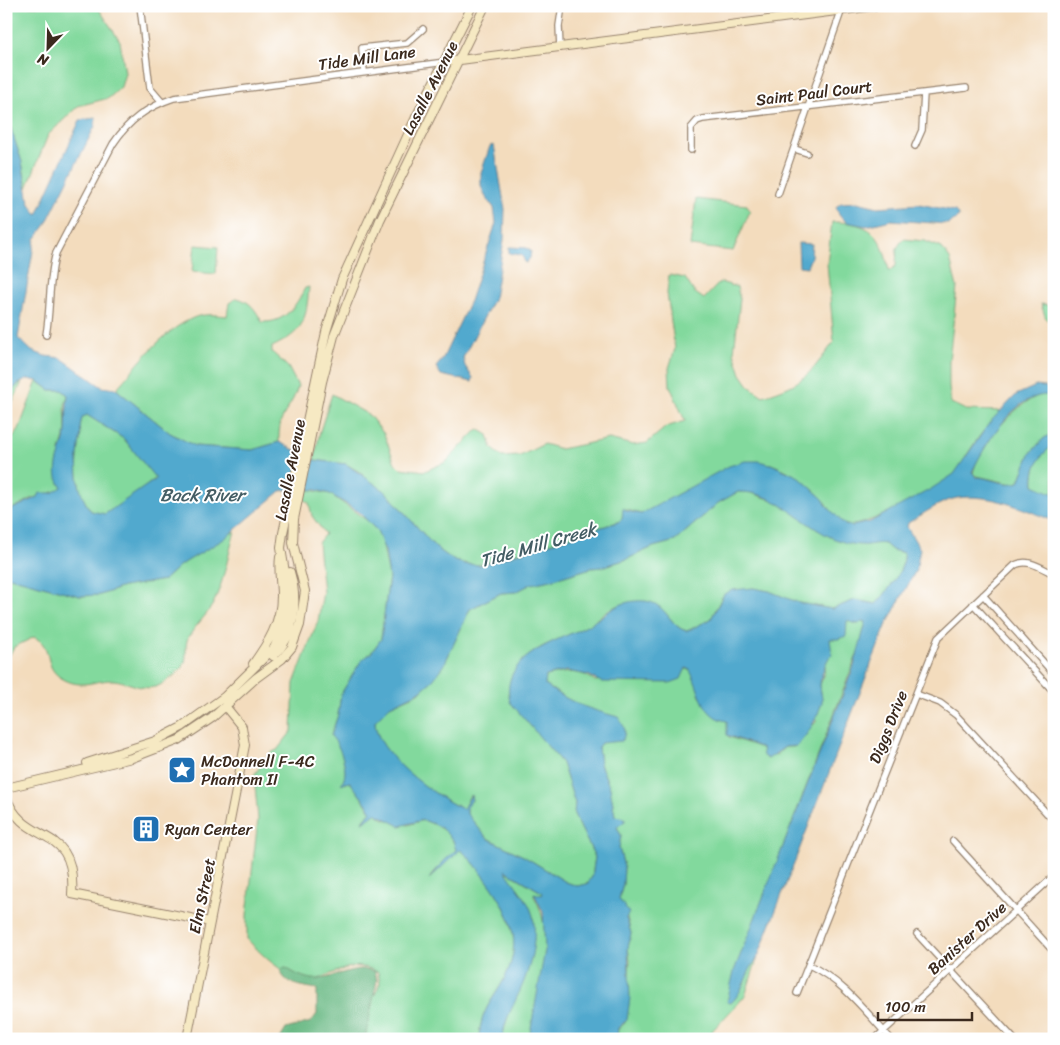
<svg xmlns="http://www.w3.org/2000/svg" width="1060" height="1045" font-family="Sriracha,sans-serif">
	<rect width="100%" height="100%" fill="#fff"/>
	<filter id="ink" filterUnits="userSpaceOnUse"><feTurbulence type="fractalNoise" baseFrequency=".02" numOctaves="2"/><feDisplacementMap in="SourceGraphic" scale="10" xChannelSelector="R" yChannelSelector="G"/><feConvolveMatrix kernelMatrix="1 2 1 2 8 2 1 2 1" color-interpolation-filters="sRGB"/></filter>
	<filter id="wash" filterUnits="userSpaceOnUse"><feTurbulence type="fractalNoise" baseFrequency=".0096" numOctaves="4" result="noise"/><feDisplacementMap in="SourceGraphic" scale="20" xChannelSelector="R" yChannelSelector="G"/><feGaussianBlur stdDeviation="1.12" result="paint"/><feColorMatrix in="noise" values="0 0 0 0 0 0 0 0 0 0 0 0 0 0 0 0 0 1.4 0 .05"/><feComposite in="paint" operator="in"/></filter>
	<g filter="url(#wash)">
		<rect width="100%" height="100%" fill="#f3dcbd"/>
		<path fill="#82d99d" stroke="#5e825e" d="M6,6H97L120,41L125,73L121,87L109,98L78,106L48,135L27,188L22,162L6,114Z
			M696,199L747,205L750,211L733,251L690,246Z
			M832,222C871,222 882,234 889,271L896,266L897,248L903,239L925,241L942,248L950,259L957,287L949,361V387L951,403L966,410L1001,411C989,423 979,436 970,450C965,457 962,466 956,473C943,485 857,534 844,524C834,517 829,506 821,498C807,482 791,471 771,464L667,501L641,514L624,509L622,519L618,522L474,566L453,560L435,547L385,491L368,482L361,473L346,464L314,460L320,431L332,394L369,415L384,434L395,463L400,468L425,471L446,462L478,429L488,435L492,448L502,457L520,456L544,444L561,449L609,439L633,445L647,443L666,427L685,421L670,386L669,368L675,349L667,293L669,275L685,278L694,292L704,299L720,282L737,287L740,299L734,352L741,374L750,387L763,396C805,383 808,376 834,342L827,263Z
			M195,245L218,247L216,274L192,272Z
			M309,287C306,321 304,332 272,347V352L288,367L298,386C290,413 278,411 279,442L252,450L195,446L170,433L116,389C139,364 161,332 193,318C204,313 216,315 227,316L229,303L237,298C250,301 256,310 262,322C285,323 295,307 305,288Z
			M1041,304L1054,306V334L1050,321L1046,319Z
			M23,380L6,417V393L11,392Z
			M37,381L50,390H62L68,395L65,406L66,431L60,451L59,483L62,487L60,490L33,498L6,512V448L19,429Z
			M1047,394L1054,396V432L1043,439L1030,454L1019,482L1012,484L973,475C975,450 1020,395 1047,394Z
			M87,415L124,439L156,478L123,504L105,514L91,511C75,491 76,463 80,440C82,431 78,426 83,417Z
			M1054,445V494L1040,490L1034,485C1032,469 1040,454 1054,445Z
			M306,489L330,494L368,521L377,531L382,541L389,577L381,639L371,653L361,661L341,694L338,715L331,735C342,746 347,769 345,784L349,782L352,784L371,811L363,821L375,813L384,819L408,825L423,820C437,825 454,834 456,850L444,861L430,877L460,850L466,854C496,890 531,931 504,980C491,1002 481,1011 479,1039H361L366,1013L380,984L378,972C356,962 349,967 328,975C323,977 318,980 313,980C288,981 263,956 247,939V915L258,819L254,775L270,753L277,750L292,731L294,683L318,621L323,592L318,543L325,534L312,516L309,503L303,499Z
			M738,492H749L778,502L818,530L885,544L892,550L904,553C907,566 886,594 876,604L855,600L832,609L799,603L769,591L753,588L722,597L711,619L687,631C671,628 667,606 649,602C641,600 619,604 612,608C603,612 596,621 587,626C564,639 536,644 518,666C511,673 510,684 508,694L562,763L575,803L574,814L595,857L592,877L587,884L577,886L566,882L525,857L487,838L467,814V806L472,800L470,795L463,809C436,797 374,754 375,721L390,706L419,693L443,667L470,609L501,593L516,592L531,584L551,580L591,568L602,567L627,559L653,547L675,541L718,503Z
			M235,531C228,555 224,582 213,604C206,617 195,625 188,638C184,646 188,656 184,664C180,672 166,682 158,686C143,692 128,681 113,680C95,680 83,689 65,680C40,668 56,648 34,637L14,647L6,661V576L80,596L100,595L123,587L164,580L179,566Z
			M847,621L858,624L863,621L866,622L861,644L759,909L744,984L748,969L757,959L745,996L712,1031L708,1039H617C615,1030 619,1028 625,1023L630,960L628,948L631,933L625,910L619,899L623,884L624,867L619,847L621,835L617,827L621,819L615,816L610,788L600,764L598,747L601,743L580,707L545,685L546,676C564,672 580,669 595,681L689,669L695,679L700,697L729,723L727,735L729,737L762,748L776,755L785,747H794C803,739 807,730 816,722L817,713L822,700L820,685L824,674L830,639Z
			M504,870L543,893L542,895L534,894V896C558,938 537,995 529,1039L502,1038L533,916L524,897Z"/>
		<path fill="#69b984" stroke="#527251" d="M286,968C294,973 303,978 312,979C333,981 355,962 375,972L377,980L365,1039H280L286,1029L311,1022L317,1014V989C303,986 284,986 280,969Z"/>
		<path fill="#51a9ce" stroke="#466a76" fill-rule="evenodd" d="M6,114L22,162L29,202L37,215L80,120L96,118L95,126L45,226L35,239L18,338L32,351L45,356L61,358L102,387L116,389L170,433L195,446L252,450L279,442L314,460L346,464L385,491L435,547L453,560L464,564L481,565L618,522L622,519L623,508L627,511L641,514L729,466L745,461H758L771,464L799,477L823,499L827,506L845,525L852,526L870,522L931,489L954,474L990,422L1016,395L1036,386L1054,388V396C1018,387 985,445 972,472L976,477C989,477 1005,487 1019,482L1030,454L1043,439L1054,432V445C1040,454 1032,469 1034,485L1054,494V521C1023,509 991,493 957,498C940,501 922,515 908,523L907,527L920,549L916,570L887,624L873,659L757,959C745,973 745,990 731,1003L727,1002L734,971L854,666L866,622L863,621L858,624L847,621L846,636L838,639H830L832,654C826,659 820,678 820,686C820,692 823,697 822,702C817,719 809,733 797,746L785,747L768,759L763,756L762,748L727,735V721C701,718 700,687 689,669L686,668L681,679L670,683L601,682L588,675L567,671L546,676L545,685C573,704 586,708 618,717C625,727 627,731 622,741L601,743L598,747L600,764L610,788L615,816L625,818V821L617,827L621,835L619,848L624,867L623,884L619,899L629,913L626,918L631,933L628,948L630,998L627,1020L618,1028L617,1039H529L545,950L543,912L534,893L542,895L543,893L505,870C513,884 529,899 533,916C538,943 529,972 518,995C512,1009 503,1023 503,1039H479C481,1006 495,1000 507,973C524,935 506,905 483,875C476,866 470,857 460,850L429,879L444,861L456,850L453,840L440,827L431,823L423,820L400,826L375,813L362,823L371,811L369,807L350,782L341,784C351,773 340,745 331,736L338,715L341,694L361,661L371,653L381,639L389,577L385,551L377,531L359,512L330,494L317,490L289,489L281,491L224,539L179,566L164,580L123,587L100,595L80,596L6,576V512L38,497L40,493H52L62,487C48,471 64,449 66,431C67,418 66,407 68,395L62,390H50L38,381L28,379L18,384L11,392L6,393ZM87,415L124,439L156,479L105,514L91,511C75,491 76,463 80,440C82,431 78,426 83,417ZM738,492C778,491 801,525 835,539C843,542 852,545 861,545C869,546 877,542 885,544L892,550L904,553C907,566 886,594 876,604L855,600L832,609L799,603L769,591L753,588L732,590L724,594L711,619L687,631C670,628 667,603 645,601C617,599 608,614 587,626C556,642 499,656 510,702L562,763L575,803L574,814L595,857L592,877L587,884L577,886L566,882L525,857L487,838L467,814V806L472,800L471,795L463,809C436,797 374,753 375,721L390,706L419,692L433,680L443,667L470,609L501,593L516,592L531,584L551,580L591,568L602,567L627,559L653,547L675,541L718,503Z
			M494,145L505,209L504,240L494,298L463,358L465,366L473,378L472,382L441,375L436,367L442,360L470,301L496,223L494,208L485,196L481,186V173L490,146Z
			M857,202L878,207L919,204L955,211L959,217L948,224L891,220L866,226L846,222L839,214L836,207L841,203Z
			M798,243L812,244L811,257L807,267L799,266Z
			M509,247L527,248L531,251L530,258L526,263L524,262V259L521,255L509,253Z"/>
	</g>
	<g filter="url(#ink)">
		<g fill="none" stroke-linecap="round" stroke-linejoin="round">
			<defs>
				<path id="street" d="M140,6L150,88L162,102
					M560,48L559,26L562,6
					M364,72L362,48L407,43L423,29
					M915,146L922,130L924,93
					M795,149L807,153
					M691,150V128L697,121L703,119L966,88
					M778,194L843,6
					M46,335C51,308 48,280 56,253L113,144C129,120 147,107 174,98L445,62
					M983,595L1054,674
					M973,604L1054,692
					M916,694L940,703L956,715L1054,821
					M953,841L1054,952
					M917,934L1014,1039
					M809,965C843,981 865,1011 891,1039
					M797,993L938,638L1015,565C1028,558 1041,568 1054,574
					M875,1039L1054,876"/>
				<path id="secondary" d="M445,62L875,6
					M273,656C296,637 298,599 290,572
					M253,664C268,643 281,623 281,596C281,583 278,570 280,557
					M87,763L155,741L182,727L224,697L274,648L283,627L288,607V590L281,548L283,533L326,332L342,279L416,117L472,6
					M6,788L132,758L179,740L212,718L256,678L282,659L292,647L300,625L305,591L293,543L294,519L322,382L334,336L380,220L485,6
					M6,796C24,849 77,821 72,894L210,922
					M187,1039L245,745L242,727L225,706"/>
			</defs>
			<use href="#street" stroke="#97836e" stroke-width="8"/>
			<use href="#secondary" stroke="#97836e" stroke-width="10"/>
			<use href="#street" stroke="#fff" stroke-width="5.5"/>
			<use href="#secondary" stroke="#f6e9c3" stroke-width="8"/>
		</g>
	</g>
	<defs>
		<symbol id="sight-square" viewBox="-11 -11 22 22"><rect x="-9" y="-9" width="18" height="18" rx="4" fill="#1f6fb2" stroke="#fff"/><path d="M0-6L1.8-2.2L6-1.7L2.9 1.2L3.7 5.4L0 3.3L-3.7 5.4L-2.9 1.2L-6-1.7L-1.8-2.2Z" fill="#fff"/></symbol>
		<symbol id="building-square" viewBox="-11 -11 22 22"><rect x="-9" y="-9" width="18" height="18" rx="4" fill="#1f6fb2" stroke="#fff"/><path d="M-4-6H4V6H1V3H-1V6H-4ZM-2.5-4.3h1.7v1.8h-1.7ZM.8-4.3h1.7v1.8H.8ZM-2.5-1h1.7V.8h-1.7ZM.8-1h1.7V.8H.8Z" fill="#fff"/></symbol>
	</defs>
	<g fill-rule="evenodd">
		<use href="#sight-square" x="166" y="754" width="32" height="32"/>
		<use href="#building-square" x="130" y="813" width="32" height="32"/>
	</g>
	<g text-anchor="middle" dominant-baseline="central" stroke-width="4" stroke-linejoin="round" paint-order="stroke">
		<g font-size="16" fill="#3b2a1e" stroke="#fff">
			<text transform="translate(367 58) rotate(-8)">Tide Mill Lane</text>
			<text transform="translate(430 88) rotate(-63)">Lasalle Avenue</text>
			<text transform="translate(814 93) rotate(-7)">Saint Paul Court</text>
			<text transform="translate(290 470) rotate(-79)">Lasalle Avenue</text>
			<text transform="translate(888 727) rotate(-68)">Diggs Drive</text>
			<text transform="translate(202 896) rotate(-78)">Elm Street</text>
			<text transform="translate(967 938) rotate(-42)">Banister Drive</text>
		</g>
		<g font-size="16" fill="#3b2a1e" stroke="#fff" text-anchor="start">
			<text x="201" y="761">McDonnell F-4C<tspan x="201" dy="18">Phantom II</tspan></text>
			<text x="165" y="829">Ryan Center</text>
		</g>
		<g font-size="18" font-style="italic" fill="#445d64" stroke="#fff">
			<text x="202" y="495">Back River</text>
			<text transform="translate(538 545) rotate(-16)">Tide Mill Creek</text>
		</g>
	</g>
	<rect width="1060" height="1045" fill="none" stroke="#fff" stroke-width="25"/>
	<g transform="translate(48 48) rotate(203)" stroke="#ffffff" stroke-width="4" paint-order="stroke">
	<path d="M0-4L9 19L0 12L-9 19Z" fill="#3b2a1e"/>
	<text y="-8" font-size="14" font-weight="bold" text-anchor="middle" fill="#3b2a1e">N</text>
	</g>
	<path d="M878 1012v8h94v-8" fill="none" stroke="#3b2a1e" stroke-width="2.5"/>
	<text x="885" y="1012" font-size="15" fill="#3b2a1e" stroke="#ffffff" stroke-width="4" paint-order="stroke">100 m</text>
</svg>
